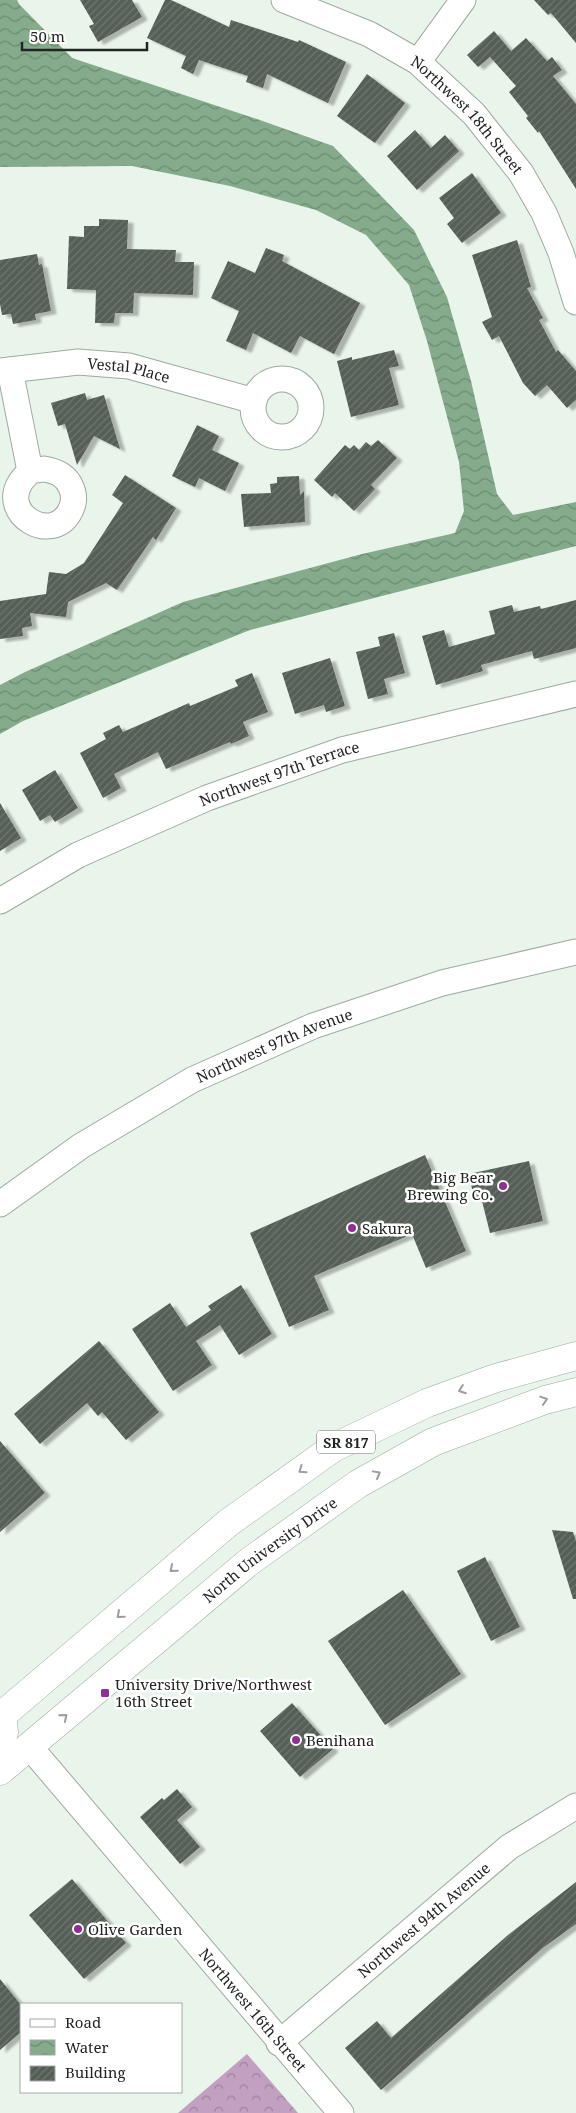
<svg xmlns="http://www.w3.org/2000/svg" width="576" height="2113" font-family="'Noto Serif',serif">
	<defs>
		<pattern id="forest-crowns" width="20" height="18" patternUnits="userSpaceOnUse" patternTransform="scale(1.25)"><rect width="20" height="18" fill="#c2a0c2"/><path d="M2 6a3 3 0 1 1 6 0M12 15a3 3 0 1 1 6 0" fill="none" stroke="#9d829d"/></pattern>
		<pattern id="water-waves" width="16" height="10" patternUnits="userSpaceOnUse" patternTransform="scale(1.25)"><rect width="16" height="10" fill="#85ab8c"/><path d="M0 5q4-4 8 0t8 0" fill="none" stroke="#6c8b72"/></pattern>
		<pattern id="building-hatch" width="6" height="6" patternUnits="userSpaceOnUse" patternTransform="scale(1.25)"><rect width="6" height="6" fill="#545e56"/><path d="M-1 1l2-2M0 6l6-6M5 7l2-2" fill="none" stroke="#6e7670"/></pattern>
		<filter id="shadow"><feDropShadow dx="5.5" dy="3" stdDeviation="1" flood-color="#0004"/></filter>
	</defs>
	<rect width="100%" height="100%" fill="#e9f4ea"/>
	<path fill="url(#forest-crowns)" d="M247,2054L298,2113H178Z"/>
	<path fill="url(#water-waves)" d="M0,0H17L19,4L72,58L257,119L333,146L414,230L447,297L471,381L497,494L513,515L576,502V546L250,630L23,721L0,734V685L25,672L183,602L362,554L455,533L464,511L459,462L427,341L409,285L366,235L316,210L230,186L132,166L0,167Z"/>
	<path fill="url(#building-hatch)" filter="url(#shadow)" d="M80,0H132L142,17L98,42L89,26L94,24Z
		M165,0H171L229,27L231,20L298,42L299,40L346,62L328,103L267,74L263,88L246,82L248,76L199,60L193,74L181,68L186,56L147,38Z
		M534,0H576V43L551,13L548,15Z
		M494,31L511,51L526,38L547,61L552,57L562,70L553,76L576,104V189L539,131L538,133L526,118L528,116L509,92L516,86L490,57L478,67L467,55Z
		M367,74L405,103L375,143L337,116Z
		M415,130L431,148L445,135L459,151L417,190L387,156Z
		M472,173L501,213L462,243L447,224L454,218L439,198Z
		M99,219L128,220L127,249L176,250L175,262H194L193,295L134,293L133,313H115L114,323H95L96,290L67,289L69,236L84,237V226H99Z
		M517,240L531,287L527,288L543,318L539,320L556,352L558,350L576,371V400L567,408L547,385L535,396L523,383L499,336L492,340L482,322L492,317L472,255Z
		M266,248L284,255L282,261L360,303L334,354L300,336L291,353L253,333L246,350L226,341L239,311L211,298L228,261L255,273Z
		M37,254L39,265L42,264L51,311L35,314L36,320L13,324L11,314L2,315L0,304V260Z
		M394,350L399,366L389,368L399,405L351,417L337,361L352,357V360Z
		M85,393L87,400L104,395L120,449L94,436L77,465L65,424L58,426L51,403Z
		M197,425L219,436L212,450L239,463L225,491L199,478L195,487L172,476Z
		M378,440L397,458L371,485L375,489L354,511L335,493L332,497L314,480L345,445L350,449L354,445L359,450L366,442L371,446Z
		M125,475L176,508L156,540L153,537L117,590L106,583L68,602L66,617L30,613L32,626L22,628L23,636L0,639V601L46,594L49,572L66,574L84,563L123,503L112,495Z
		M299,476L300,495L304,491L305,522L244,527L241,494L271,493L270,484L277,483V477Z
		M576,600V648L534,659L532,651L481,665L483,671L436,685L422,636L444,630L449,647L495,634L489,611L512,605L514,612L540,606L541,609Z
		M394,633L405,673L384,679L388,694L368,699L356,652L380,646L378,637Z
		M330,658L345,706L326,712L324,705L295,714L282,673Z
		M252,673L268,712L243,722L249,736L231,744L230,742L166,769L158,752L114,774L121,788L103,798L80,753L106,739L103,733L119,725L123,732L189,703L190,706L238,686L235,680Z
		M55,770L78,808L55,822L50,815L40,821L22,790Z
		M0,803L21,838L0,851Z
		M425,1155L466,1251L426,1268L412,1234L314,1276L329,1310L289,1327L250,1233Z
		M529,1161L543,1221L490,1233L481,1197L474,1199L469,1174Z
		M241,1285L272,1334L239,1355L220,1325L196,1341L212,1365L173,1391L132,1329L170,1303L186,1327L211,1310L208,1306Z
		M99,1341L159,1412L126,1440L102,1412L98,1416L87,1403L40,1444L14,1414Z
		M0,1441L45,1493L0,1532Z
		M552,1530L573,1532L576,1541V1599H573Z
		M485,1557L520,1627L491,1641L457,1571Z
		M403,1590L461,1674L385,1725L328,1641Z
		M292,1703L333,1749L300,1777L260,1731Z
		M177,1789L192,1807L177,1820L200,1847L180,1864L140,1817L162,1798L164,1800Z
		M72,1879L126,1943L84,1979L29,1915Z
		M576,1882V1924L544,1947L381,2090L345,2048L377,2021L391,2038L508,1935Z
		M0,1979L21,2005V2032L0,2050Z"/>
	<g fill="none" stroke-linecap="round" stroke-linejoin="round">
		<defs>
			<g id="minor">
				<path id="s1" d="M284,0L369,34L418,62L474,114L521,173L544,213L561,253L576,302"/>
				<path d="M418,62L463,0"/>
				<path d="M10,370L30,471"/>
				<path id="s2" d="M0,371L78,362L129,366L254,401"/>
				<circle cx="282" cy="408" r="29"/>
				<path d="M44,469C56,471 66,475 71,487C75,496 74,505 69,513C50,544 1,514 20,483C22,479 27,475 30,471Z"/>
				<path id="s3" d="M0,901L78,855L207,798L342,750L576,694"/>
				<path id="s4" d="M0,1204L81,1146L192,1080L313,1026L442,983L576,952"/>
				<path id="s5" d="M29,1746L341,2113"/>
				<path id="s6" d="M279,2043L509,1847L576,1806"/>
			</g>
			<g id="major">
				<path d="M0,1717L228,1523L333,1448L427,1403L496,1378L576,1356"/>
				<path d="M0,1744L4,1732L2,1715"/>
				<path id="s7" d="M0,1771L250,1561L358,1484L433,1442L545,1400L576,1392"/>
			</g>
		</defs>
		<use href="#minor" stroke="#9ea9a0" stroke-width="27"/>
		<use href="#major" stroke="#9ea9a0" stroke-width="29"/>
		<use href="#minor" stroke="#fff" stroke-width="25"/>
		<use href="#major" stroke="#fff" stroke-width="28"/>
	</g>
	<defs><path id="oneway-chevron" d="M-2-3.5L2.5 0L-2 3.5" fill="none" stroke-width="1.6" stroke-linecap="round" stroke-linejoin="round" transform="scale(1.25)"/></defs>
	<g stroke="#9c9d9c">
		<use href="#oneway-chevron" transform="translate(462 1390) rotate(160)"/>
		<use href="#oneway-chevron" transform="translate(544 1400) rotate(-18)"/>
		<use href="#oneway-chevron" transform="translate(302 1470) rotate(145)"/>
		<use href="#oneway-chevron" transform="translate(377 1474) rotate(-29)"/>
		<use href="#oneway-chevron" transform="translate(173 1569) rotate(140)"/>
		<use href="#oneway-chevron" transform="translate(120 1615) rotate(139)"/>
		<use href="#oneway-chevron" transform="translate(64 1717) rotate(-40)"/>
	</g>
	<g fill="#912e94" stroke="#fff" stroke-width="2">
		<circle cx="503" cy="1186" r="5"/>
		<circle cx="352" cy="1228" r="5"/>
		<rect x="100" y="1688" width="10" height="10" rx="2.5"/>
		<circle cx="296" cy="1740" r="5"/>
		<circle cx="78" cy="1929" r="5"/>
	</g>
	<g text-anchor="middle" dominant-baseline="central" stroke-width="5" stroke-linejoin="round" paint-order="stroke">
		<rect fill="#fff" stroke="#646764" stroke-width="1" x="317" y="1430.5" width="58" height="23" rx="4"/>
		<g font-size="14" font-weight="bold" fill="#222622">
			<text x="346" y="1442">SR 817</text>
		</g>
		<g font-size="15" fill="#222622" stroke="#fff">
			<text stroke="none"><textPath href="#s1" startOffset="220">Northwest 18th Street</textPath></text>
			<text stroke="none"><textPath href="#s2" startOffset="130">Vestal Place</textPath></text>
			<text stroke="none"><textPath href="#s3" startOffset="308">Northwest 97th Terrace</textPath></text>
			<text stroke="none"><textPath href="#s4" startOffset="318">Northwest 97th Avenue</textPath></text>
			<text stroke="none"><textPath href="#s7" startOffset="349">North University Drive</textPath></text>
			<text stroke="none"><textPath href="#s6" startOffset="190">Northwest 94th Avenue</textPath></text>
			<text stroke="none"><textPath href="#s5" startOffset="346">Northwest 16th Street</textPath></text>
		</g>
		<g font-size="15" fill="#222622" stroke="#fff" text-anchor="start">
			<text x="493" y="1177" text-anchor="end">Big Bear<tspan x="493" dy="17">Brewing Co.</tspan></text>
			<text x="362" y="1228">Sakura</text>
			<text x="115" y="1684">University Drive/Northwest<tspan x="115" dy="17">16th Street</tspan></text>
			<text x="306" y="1740">Benihana</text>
			<text x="88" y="1929">Olive Garden</text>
		</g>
	</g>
	<rect x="20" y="2003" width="162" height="90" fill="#ffffff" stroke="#a7a8a7"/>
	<rect x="30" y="2019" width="25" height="8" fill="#ffffff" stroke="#a7a8a7"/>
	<text x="65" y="2028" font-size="15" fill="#222622">Road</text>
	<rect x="30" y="2040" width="25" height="15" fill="url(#water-waves)" stroke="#a7a8a7"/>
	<text x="65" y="2053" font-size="15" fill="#222622">Water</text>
	<rect x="30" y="2066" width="25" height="15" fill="url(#building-hatch)" stroke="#a7a8a7"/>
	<text x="65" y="2078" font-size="15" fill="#222622">Building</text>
	<path d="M22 42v8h125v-8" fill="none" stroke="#222622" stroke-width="2.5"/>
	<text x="30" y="42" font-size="15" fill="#222622" stroke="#ffffff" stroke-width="4" paint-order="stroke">50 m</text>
</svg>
